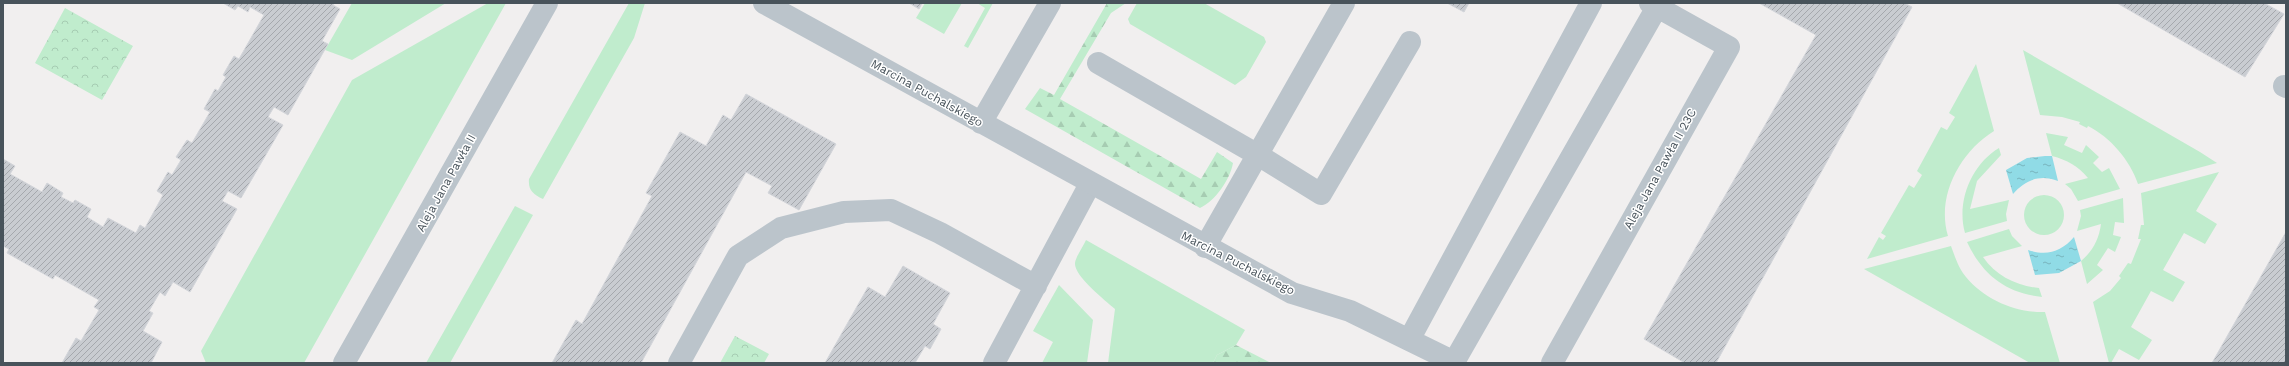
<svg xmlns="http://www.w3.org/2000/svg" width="2289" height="366" font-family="'Work Sans',sans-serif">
	<defs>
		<pattern id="forest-firs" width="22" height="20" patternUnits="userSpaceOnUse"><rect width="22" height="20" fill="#c0eccd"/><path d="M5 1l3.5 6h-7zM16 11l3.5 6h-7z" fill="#a6ccb2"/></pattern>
		<pattern id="park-crowns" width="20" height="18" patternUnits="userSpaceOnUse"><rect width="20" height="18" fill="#c0eccd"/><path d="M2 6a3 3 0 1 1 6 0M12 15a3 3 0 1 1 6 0" fill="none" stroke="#a6ccb2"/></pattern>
		<pattern id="water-ripples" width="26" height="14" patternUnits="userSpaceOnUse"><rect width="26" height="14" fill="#90dbe6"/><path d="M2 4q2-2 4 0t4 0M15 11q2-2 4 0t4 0" fill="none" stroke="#78b4bd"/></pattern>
		<pattern id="building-hatch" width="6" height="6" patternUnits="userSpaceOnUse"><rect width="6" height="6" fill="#c9ccd1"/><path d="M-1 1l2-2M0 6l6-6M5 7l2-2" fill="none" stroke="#a5a8ad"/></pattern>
	</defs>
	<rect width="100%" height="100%" fill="#f1efef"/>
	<path fill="#c0eccd" d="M352,3H446L352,60L325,50Z
		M488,3H506L304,363H206L201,351L352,80Z
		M629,3H645L634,38L543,199C533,194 528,190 529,179Z
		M925,3H962L944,34L916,18Z
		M977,3H993L968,48L964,46L985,8Z
		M1137,3H1204L1264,37L1266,42L1246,77L1235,85L1130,24L1128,19Z
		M2023,50L2200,152L2217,163L2138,184C2130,160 2110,137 2088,126L2087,128L2079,124L2080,122L2062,117L2040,115Z
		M1976,64L1994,131C1960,152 1936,196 1948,236L1867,259L1879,237L1883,240L1886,236L1881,233L1909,185L1914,188L1922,175L1917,171L1941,127L1947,130L1955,117L1949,113Z
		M2046,133L2068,137L2064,145L2082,153L2086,145L2099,157L2093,163L2102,172L2109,168L2120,189L2078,201L2071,189L2065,184L2088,178C2078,166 2067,160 2052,156Z
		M1999,148L2001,155L1977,181L1970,209L2009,200L2006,214L2007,221L1965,233C1956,201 1972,164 1999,148Z
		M2219,172L2196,211L2217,224L2205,244L2184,233L2163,270L2185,282L2173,302L2151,291L2131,327L2152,340L2139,360L2119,349L2111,363H2109L2093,302L2110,291L2121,278L2119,276L2128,263L2131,264L2141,239H2138L2141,225H2144L2141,193Z
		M2024 215a20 20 0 1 1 40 0a20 20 0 1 1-40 0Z
		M2123,198L2124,223L2115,222L2113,235L2121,237L2115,252L2108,248L2097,265L2103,270L2087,284L2081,261C2093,251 2099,239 2101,224L2077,231L2081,216L2080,210Z
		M515,206L533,215L450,363H426Z
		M2009,229L2012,236L2022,246L1983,257C1996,276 2017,286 2039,288L2042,297C2005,293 1982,274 1967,242Z
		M1086,240L1245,330L1236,345L1217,355L1213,363H1108L1115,309C1105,300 1074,276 1075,263C1076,256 1083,247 1086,240Z
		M1951,246C1955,257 1959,269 1966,277C1985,300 2016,313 2045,312L2060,363H2030L1864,269Z
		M1059,285L1093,320L1087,363H1042L1053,342L1033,331Z"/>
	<path fill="url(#forest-firs)" d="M1107,3H1126L1111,13L1060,99L1201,179L1217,152L1233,163C1230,180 1215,201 1200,208L1025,109L1040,88L1054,95Z
		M1236,345L1271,363H1213L1217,355Z"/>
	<path fill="url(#park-crowns)" d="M65,8L133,46L102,100L35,63Z
		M735,336L769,354L764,363H720Z"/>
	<path fill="url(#water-ripples)" d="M2045,156H2052L2058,181C2040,174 2025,180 2013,194L2006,170L2027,158Z
		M2074,237L2081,261L2059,273L2035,275L2028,250C2047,256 2061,252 2074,237Z"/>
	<path fill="url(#building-hatch)" stroke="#d3d5da" d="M223,3H334L333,5L340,9L322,41L328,44L288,115L274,107L268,117L283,125L241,198L228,191L222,201L237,209L190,292L173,282L165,296L160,292L149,311L153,313L143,331L162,342L151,363H62L76,338L81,341L99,310L94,307L99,300L55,275L53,279L7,253L9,249L3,246V159L15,166L10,174L42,192L47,183L63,193L61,197L73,203L75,200L91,209L87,217L103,227L108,218L136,233L140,225L145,228L163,195L157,191L168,172L172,175L181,160L176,157L187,140L192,143L210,112L204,109L215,89L218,91L226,77L223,75L234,56L239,59L264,15L250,7L248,12L238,6L235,10Z
		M909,3H922L919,9Z
		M1447,3H1469L1464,12Z
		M1759,3H1904L1912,7L1716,363H1685L1644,339L1816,35Z
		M2117,3H2264L2284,14L2245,77Z
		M746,94L836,144L799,210L768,193L772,186L746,172L641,363H552L576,320L582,324L652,196L646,193L680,132L706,146L723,115L731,120Z
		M2286,232V363H2212Z
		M903,266L950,293L933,324L941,329L930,349L925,346L915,363H825L868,287L885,297Z"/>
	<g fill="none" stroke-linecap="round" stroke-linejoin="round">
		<path stroke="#bbc4cb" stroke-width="22" d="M679,363L738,256L781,228L844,212L891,210L940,233L1036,286
			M994,363L1090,184"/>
		<path stroke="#bbc4cb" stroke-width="22" d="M764,3L1292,293L1350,311L1456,363
			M1098,63L1258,155L1321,194L1410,42
			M2284,86L2286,87
			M981,123L1050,3
			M1205,247L1344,3
			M1409,340L1591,3
			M1454,362L1657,7
			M1552,363L1729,47L1650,3"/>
		<path stroke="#bbc4cb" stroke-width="22" d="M344,363L547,3"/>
	</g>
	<g text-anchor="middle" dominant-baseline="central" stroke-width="3" stroke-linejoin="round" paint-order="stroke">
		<g font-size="12" fill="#48535b" stroke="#fff">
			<text transform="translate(927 93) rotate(29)">Marcina Puchalskiego</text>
			<text transform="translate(1660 169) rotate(-61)">Aleja Jana Pawła II 23C</text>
			<text transform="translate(446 183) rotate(-61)">Aleja Jana Pawła II</text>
			<text transform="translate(1238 263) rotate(27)">Marcina Puchalskiego</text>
		</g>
	</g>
	<rect width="2289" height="366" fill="none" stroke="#48535b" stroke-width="8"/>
</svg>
